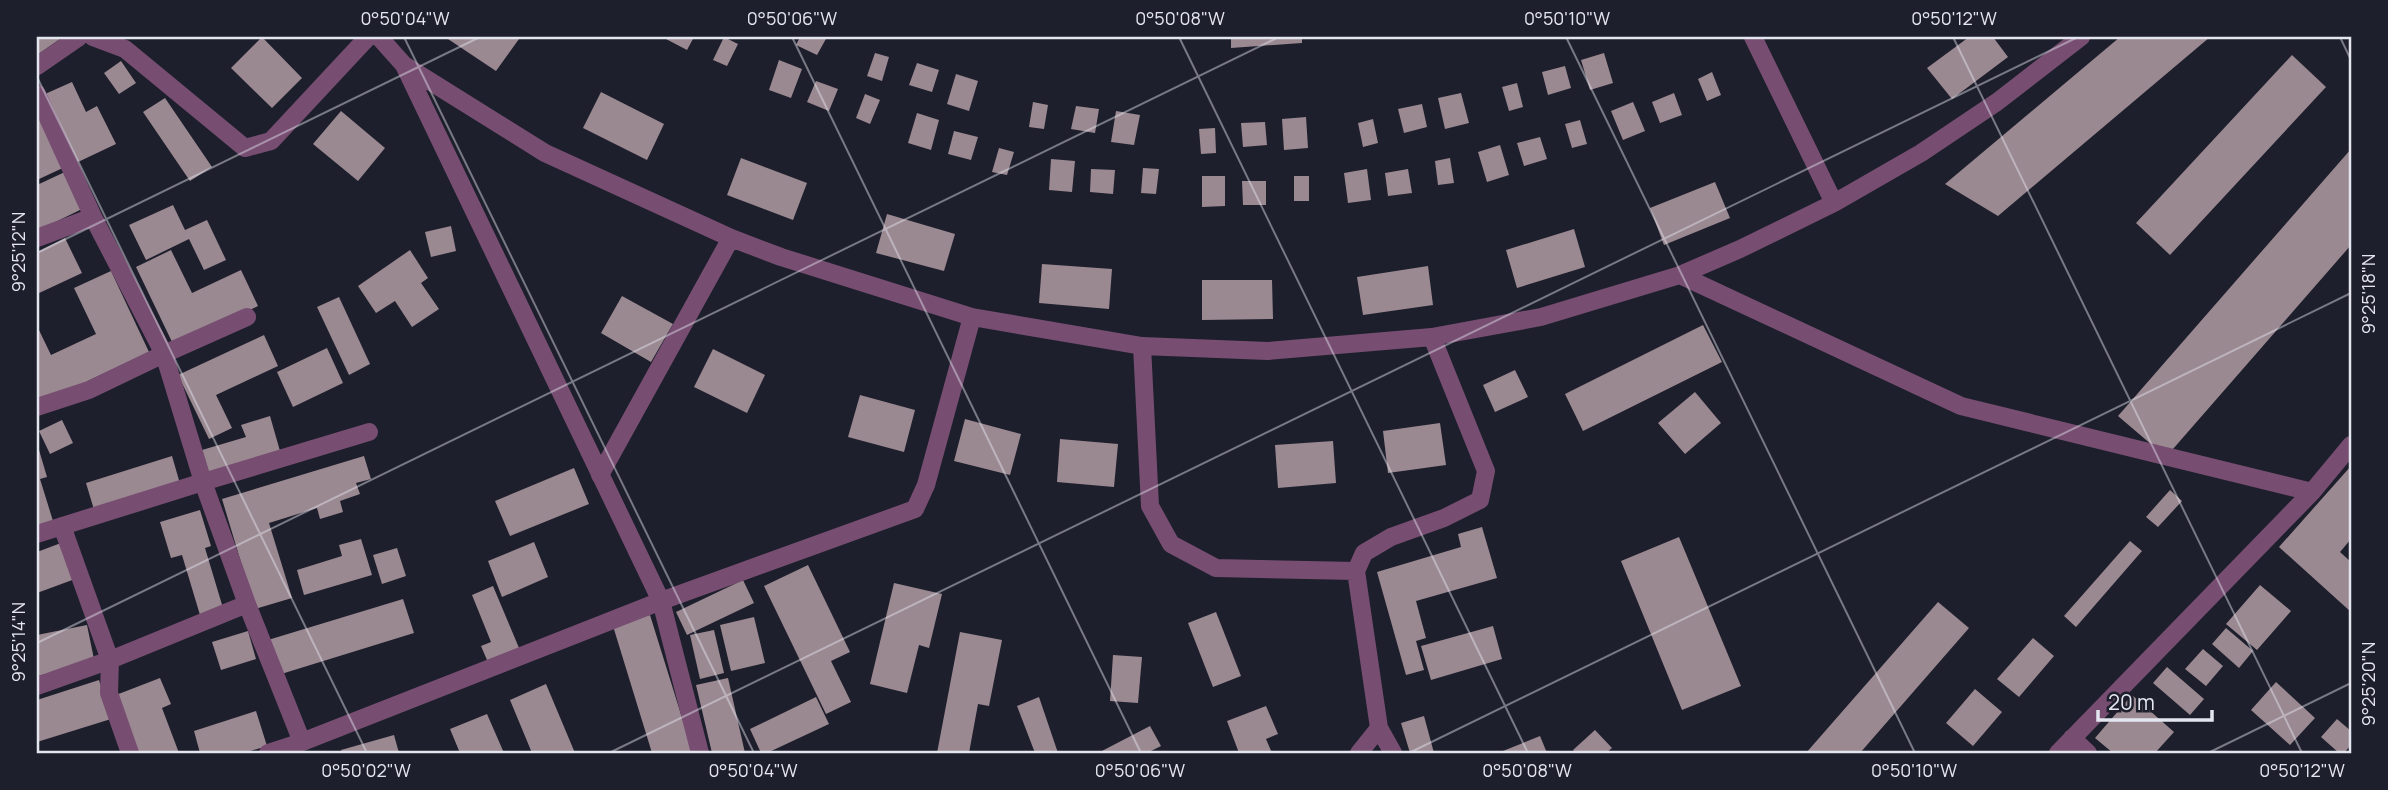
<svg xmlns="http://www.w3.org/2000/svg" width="2388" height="790" font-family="Manrope,sans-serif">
	<rect width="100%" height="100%" fill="#1e1f2c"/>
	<path fill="#9b8992" d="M37,37H58L60,39L37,55Z
		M262,37L302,78L272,108L231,68Z
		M445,37H516L519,39L496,71Z
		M667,37H694L687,50L666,39Z
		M724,37L738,44L727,66L713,60Z
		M800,37H827L817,55L796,45Z
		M1231,37H1302V43L1231,48Z
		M1969,37H1993L2008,57L1952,99L1927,68Z
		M2120,37H2210L1998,216L1945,184Z
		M875,53L889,57L882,81L867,76Z
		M1604,53L1613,83L1590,90L1581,60Z
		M2292,55L2326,87L2170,255L2136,223Z
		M779,60L802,69L791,98L769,90Z
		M121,61L136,83L119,94L104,73Z
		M917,63L939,70L932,92L909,85Z
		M1565,66L1571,88L1548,95L1542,72Z
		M1712,72L1721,95L1707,101L1698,79Z
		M956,74L978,81L969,111L947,104Z
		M816,81L838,89L829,111L807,102Z
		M72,82L86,112L97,106L116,144L78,162L45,94Z
		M1517,83L1523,107L1509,111L1502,87Z
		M601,92L664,124L647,160L583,128Z
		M1461,93L1469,123L1445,129L1438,98Z
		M1674,93L1682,115L1660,123L1652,102Z
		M865,94L880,100L870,124L856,118Z
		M165,98L212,167L190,181L143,112Z
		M37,102L67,166L37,180Z
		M1033,102L1048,105L1044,129L1029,127Z
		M1633,102L1645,131L1623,140L1611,111Z
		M1422,104L1427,127L1404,133L1398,109Z
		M1076,106L1099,109L1095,133L1071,129Z
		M341,111L385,148L358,181L313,144Z
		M1116,111L1140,115L1134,145L1111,142Z
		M917,113L939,120L931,150L908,143Z
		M1306,117L1308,148L1284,150L1282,119Z
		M1373,119L1378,143L1363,147L1358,123Z
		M1580,120L1587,144L1572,148L1565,124Z
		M1265,122L1267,145L1243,147L1241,123Z
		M1215,128L1216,153L1201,154L1199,129Z
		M954,131L978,137L971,160L948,154Z
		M1540,137L1547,159L1524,166L1517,143Z
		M1500,145L1509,175L1487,182L1478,152Z
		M999,148L1014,152L1007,175L992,172Z
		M2351,149V245L2166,457L2118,416Z
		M741,158L807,183L793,220L727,195Z
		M1450,158L1454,183L1438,185L1435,161Z
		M1051,159L1075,161L1072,192L1049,190Z
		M1143,168L1159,169L1156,194L1141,193Z
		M1091,169L1115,170L1113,194L1090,192Z
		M1367,169L1371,200L1348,203L1344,173Z
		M1408,169L1412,193L1388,196L1385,173Z
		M67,171L84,208L37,231V185Z
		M1202,176H1225V206L1202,207Z
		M1294,176H1309V201H1294Z
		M1242,181H1266V205H1243Z
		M1715,182L1730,218L1664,245L1650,208Z
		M173,205L185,230L207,220L226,260L204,270L189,239L146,260L129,225Z
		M887,214L955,234L944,271L876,253Z
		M451,226L456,251L431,257L425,232Z
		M1574,229L1585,267L1517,288L1506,250Z
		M65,238L82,273L37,294V252Z
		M171,250L192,293L241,270L258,306L174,346L136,267Z
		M410,250L428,278L421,283L439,309L412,327L395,301L376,313L358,286Z
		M1042,264L1112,269L1109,309L1039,303Z
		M1428,266L1433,305L1363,315L1357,277Z
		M111,271L149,352L37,405V326L51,355L96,334L74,288Z
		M1202,280H1272L1273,319L1202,320Z
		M622,296L673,324L651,362L601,333Z
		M339,297L370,364L349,375L317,307Z
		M1703,325L1722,362L1583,431L1565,394Z
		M264,335L278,366L216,395L232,428L209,439L178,375Z
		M327,348L343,383L293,407L277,372Z
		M713,349L765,375L747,413L694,387Z
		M1515,370L1528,397L1495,412L1483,385Z
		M1695,392L1721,423L1685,454L1658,423Z
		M860,395L915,410L904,452L848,437Z
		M270,416L280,451L209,473L202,450L246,437L241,425Z
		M965,419L1021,434L1010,475L954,461Z
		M62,420L73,443L50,454L39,431Z
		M1440,423L1446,465L1388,473L1383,431Z
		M1060,439L1118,444L1114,487L1057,482Z
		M1333,441L1336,483L1278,488L1275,445Z
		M39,450L47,477L40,479L53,521L37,526V451Z
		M172,456L181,487L95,513L86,483Z
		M364,456L371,479L356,483L360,494L340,501L343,512L320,519L317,508L269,523L292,598L255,609L222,499Z
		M2351,466V539L2340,552L2351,562V612L2279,547Z
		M574,468L589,504L510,536L495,501Z
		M2170,490L2182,501L2158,527L2146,517Z
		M200,510L211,546L205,548L223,608L200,615L182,555L171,558L160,522Z
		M1482,527L1497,578L1416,601L1426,638L1416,641L1424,670L1406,675L1377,572L1461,547L1458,534Z
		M1679,537L1741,686L1682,710L1621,561Z
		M361,539L372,575L304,595L297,570L342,556L339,545Z
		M2130,541L2142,551L2076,627L2064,616Z
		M534,542L548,577L502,597L488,561Z
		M61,543L75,579L37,593V552Z
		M397,548L406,576L382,584L373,555Z
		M808,565L850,652L831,661L851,702L826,714L764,586Z
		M743,580L754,603L687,635L676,612Z
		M894,583L942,594L929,648L919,645L907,693L870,684Z
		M2260,585L2291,611L2257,650L2226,624Z
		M493,586L522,655L490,667L481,646L491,642L472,595Z
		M403,599L414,633L278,675L268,640Z
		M1938,602L1969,628L1860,753H1806Z
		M1216,612L1241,676L1213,687L1188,623Z
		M650,615L693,753H652L613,626Z
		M754,617L765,663L731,671L720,625Z
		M87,625L95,664L37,676V635Z
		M1493,626L1502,659L1431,680L1421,646Z
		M2226,628L2253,651L2239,668L2212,644Z
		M714,630L724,673L700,679L690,635Z
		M248,631L256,659L221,670L212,642Z
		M960,632L1002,640L989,706L978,704L969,753H937Z
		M2033,638L2054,656L2019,697L1997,679Z
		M2203,649L2223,666L2206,686L2185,669Z
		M1113,655L1142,657L1138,703L1110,701Z
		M2167,667L2204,699L2190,715L2153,683Z
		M160,678L171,704L162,708L179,753H139L116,695Z
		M728,678L745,753H712L696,685Z
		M99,680L111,719L37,742V700Z
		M2276,682L2315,718L2290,745L2251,710Z
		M546,684L575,753H532L510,700Z
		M1975,689L2002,712L1973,746L1946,723Z
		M2132,695L2174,732L2155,753H2113L2095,738Z
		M816,697L829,724L767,753H761L750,729Z
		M1039,697L1058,753H1035L1017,706Z
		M1266,706L1278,734L1266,739L1272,753H1239L1227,721Z
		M256,711L267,746L244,753H200L194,731Z
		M487,714L504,753H460L450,729Z
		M1424,716L1434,753H1410L1401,723Z
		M2337,719L2351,731V745L2344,753H2339L2321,737Z
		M1150,726L1161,746L1147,753H1098Z
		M1595,730L1612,748L1606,753H1576L1573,750Z
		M394,735L399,753H342L341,750Z
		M1540,736L1547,753H1498Z"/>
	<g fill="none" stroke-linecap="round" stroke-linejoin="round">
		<path stroke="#774e72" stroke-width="18" d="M93,37L125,49L245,148L271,141L368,37
			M379,37L404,65L545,153L731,238L781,257L972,317L1142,346L1268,351L1432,337L1541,317L1680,275L1740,249L1834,203L1921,153L1997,102L2081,37
			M1753,37L1834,203
			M404,65L661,601L700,753
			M37,66L79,37
			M37,94L93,217L164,354L203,482L369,432
			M37,238L93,217
			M1680,275L1961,406L2312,492
			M1142,346L1150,506L1171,544L1216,568L1356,571
			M37,407L89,390L164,354L247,317
			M600,475L731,238
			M62,526L110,660L109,693L130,753
			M37,534L203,482L247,604L110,660L37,686
			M247,604L302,742L268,753
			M2072,738L2088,753
			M302,742L661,601L915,509L926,485L972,317
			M1359,753L1379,728
			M1393,753L1379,728L1356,571L1364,553L1391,537L1444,518L1480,500L1486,471L1432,337
			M2058,753L2312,492L2351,445"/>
	</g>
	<path fill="none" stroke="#e4e6ef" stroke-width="2" stroke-opacity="0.45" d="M404,37L754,753M792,37L1141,753M1179,37L1528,753M1566,37L1915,753M1953,37L2302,753M2340,37L2351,60M37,77L367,753M37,253L480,37M37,643L1279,37M609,753L2078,37M1409,753L2351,293M2208,753L2351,683"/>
	<rect width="2388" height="790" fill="none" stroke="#1e1f2c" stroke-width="77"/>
	<path d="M2098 710v10h114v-10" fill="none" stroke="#e4e6ef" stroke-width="3.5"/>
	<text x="2108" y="710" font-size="21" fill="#e4e6ef" stroke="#1e1f2c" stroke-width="5" paint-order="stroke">20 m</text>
	<rect x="38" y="38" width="2312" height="714" fill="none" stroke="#e4e6ef" stroke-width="2.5"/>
	<g font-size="18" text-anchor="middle" fill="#e4e6ef">
		<text x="405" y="25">0°50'04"W</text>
		<text x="792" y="25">0°50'06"W</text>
		<text x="1180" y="25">0°50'08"W</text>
		<text x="1567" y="25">0°50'10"W</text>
		<text x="1954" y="25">0°50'12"W</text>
		<text transform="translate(19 252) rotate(-90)" y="6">9°25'12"N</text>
		<text transform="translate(2369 294) rotate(-90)" y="6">9°25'18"N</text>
		<text transform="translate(19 642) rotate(-90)" y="6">9°25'14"N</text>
		<text transform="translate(2369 684) rotate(-90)" y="6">9°25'20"N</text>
		<text x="366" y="777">0°50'02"W</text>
		<text x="753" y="777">0°50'04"W</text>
		<text x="1140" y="777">0°50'06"W</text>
		<text x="1527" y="777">0°50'08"W</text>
		<text x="1914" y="777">0°50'10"W</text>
		<text x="2302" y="777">0°50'12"W</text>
	</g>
</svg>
